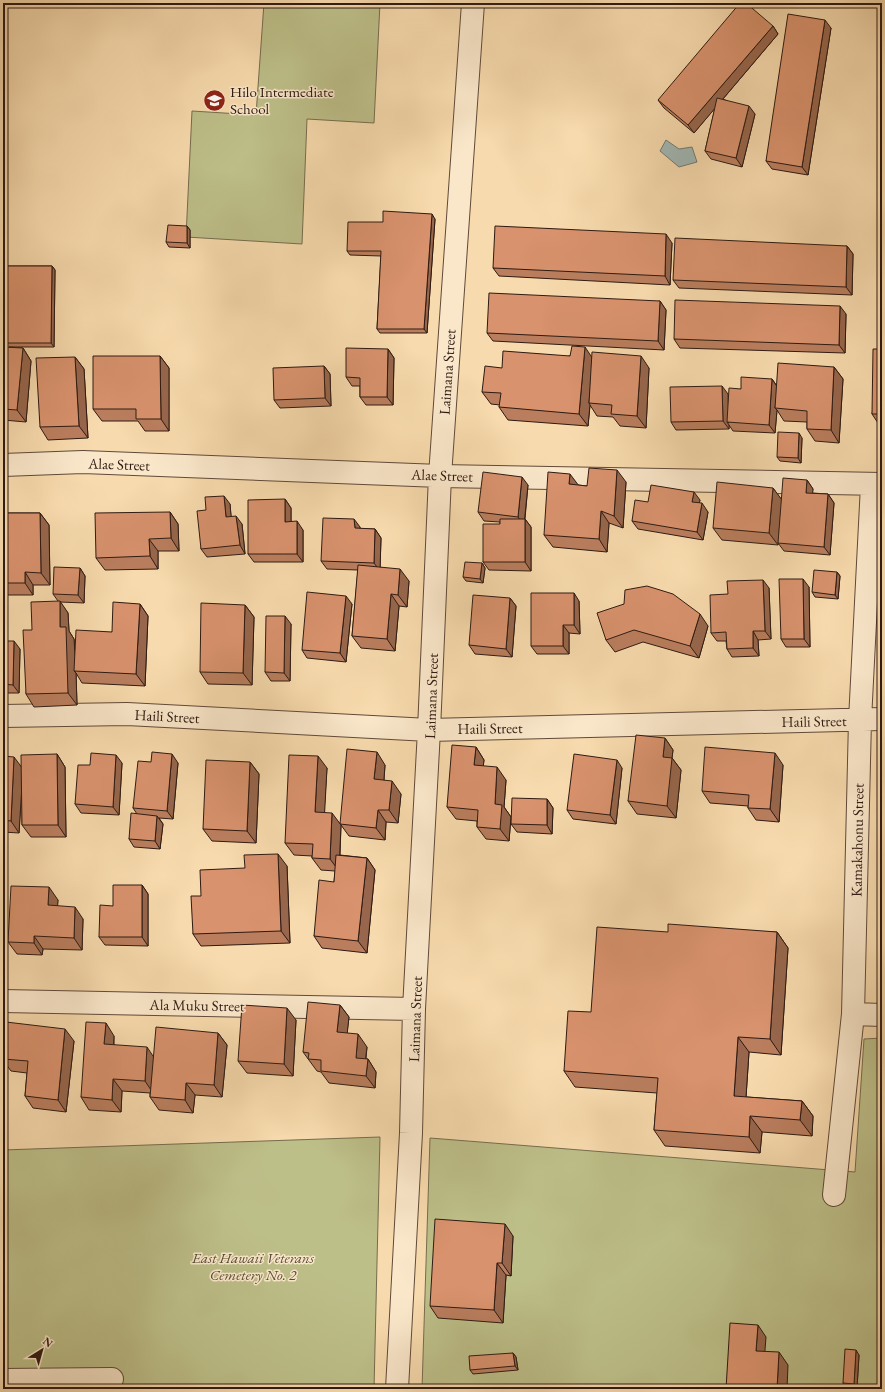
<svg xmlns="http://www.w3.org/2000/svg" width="885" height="1392" font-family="'EB Garamond',serif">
	<rect width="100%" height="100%" fill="#f7daad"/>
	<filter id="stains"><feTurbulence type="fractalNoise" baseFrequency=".005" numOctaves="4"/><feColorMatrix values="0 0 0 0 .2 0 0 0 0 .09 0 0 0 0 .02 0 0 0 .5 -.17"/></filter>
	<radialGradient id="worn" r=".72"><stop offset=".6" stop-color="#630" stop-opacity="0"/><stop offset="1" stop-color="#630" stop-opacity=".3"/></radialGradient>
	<path fill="#bdbf89" stroke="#766c4e" d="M264,3H380L374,123L307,119L302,244L186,237L192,111L256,115Z
		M882,1038V1389H422L430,1138L855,1172L864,1039Z
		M380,1137L374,1389H3V1150Z"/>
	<path fill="#a1b8b5" stroke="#737974" d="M666,140L679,149L692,147L697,162L679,167L660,151Z"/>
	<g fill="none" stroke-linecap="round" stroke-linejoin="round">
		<defs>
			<path id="minor" d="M3,465L83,462L440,476L882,484
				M3,716L127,714L429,730L882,719
				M3,1001L414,1009
				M853,1014L882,1015
				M834,1195L853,1014L860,720L872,485
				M3,1380L112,1379
				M397,1389L411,1133L414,1009L429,730L440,476L473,3"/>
		</defs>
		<use href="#minor" stroke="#604a39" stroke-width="24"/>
		<use href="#minor" stroke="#fae7ca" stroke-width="22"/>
	</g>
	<path fill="#ba7e5e" stroke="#2e1a12" d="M773,26L778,34L723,99L755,114L742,167L711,159L705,151L715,108L694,133L664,108L658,100Z
		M831,28L808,175L772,169L766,161Z
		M435,219L427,333H380L377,329L381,256L350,255L347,251L383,222Z
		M187,226L190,230V248L169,247L166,242Z
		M672,243L670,285L499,276L493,268Z
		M847,246L853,254L852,295L679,288L673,280Z
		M3,266H52L55,270L54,347H9L23,348L31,361L26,422L3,420Z
		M660,301L666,310L664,350L493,341L487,333Z
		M846,314L845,353L680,348L674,339Z
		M388,349L394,358L393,405H366L360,397V386H352L346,377Z
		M882,349V426H880L872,414Z
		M160,356L169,368V431H145L138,421H102L93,409Z
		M570,356L592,357L649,368L646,428L620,426L613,417L597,416L590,405L588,426L508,420L499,407L500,405L491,404L482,392L502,368Z
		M75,357L84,369L88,438L48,440L40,427Z
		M324,366L330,374L331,406L280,408L274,400Z
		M834,367L843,379L839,443L815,441L807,429V422L784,421L777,410L775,433L733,431L729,425V429L676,430L671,422L728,394V400L741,389L772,379L777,386Z
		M802,438L801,463L780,461L777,457Z
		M807,480L813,489L812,493L828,494L834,503L830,555L784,551L778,543L779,530L778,545L722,540L713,528L773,488L781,499Z
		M626,482L623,528L609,523L607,552L553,547L544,535L578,485L587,486Z
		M528,485L525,519L531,527V571L489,570L483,562L500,524V522L484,521L478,512Z
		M285,499L291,508V521L303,530V562H254L248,554Z
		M700,500L699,503L708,512L703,540L638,529L632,521L648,502Z
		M230,504L231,517L242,524L245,554L207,557L201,549L206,510Z
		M170,512L178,524L179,551H158V569L105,570L96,558Z
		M3,513H40L49,525L50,585H33V595H3Z
		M360,527V529H375L381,538L380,567L409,581L407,607L399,606L395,651L361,648L352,636L358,570L327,569L321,561Z
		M482,563L485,568L483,583L466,581L463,577Z
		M80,568L85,576L84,603L60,602L68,613L69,631L74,639L75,649L112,632L140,604L148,616L145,686L82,683L76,673L77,705L34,707L26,694L32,630L58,601L53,594Z
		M837,572L840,576L838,599L815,597L812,592Z
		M809,587L810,647H786L781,639Z
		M769,588L771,639L758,640L759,656L732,657L727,649L726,641H717L711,633L728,594Z
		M510,598L516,606L512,657L475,654L469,645Z
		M579,601L580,634L569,633V654H537L531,646Z
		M352,604L346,662L307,658L302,650Z
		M624,604L708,626L699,658L643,642L615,652L606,640Z
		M245,605L254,617L252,685L208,684L200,672Z
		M291,624L290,681H271L265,672Z
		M3,641L20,649L19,693H3Z
		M665,738L673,750L672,758L681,770L676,818L637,814L628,801Z
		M476,747L484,760L483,766L506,780L504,807L511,817L509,841L486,839L477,827V821L456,819L447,807Z
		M57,754L65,767L66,837H31L22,825V786L19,833L3,832V756L22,767Z
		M151,762L178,763L173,819L159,818L163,824L160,849L134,847L129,839L137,814L133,808Z
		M250,762L259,774L256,843L212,841L203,829Z
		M122,763L119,815L81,813L75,804L90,765Z
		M385,765L384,780L401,794L398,823L386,822L385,840L349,836L341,825L340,855L367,858L375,870L367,953L322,948L314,936L334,882L335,871L321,870L312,858V856L294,855L285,843L327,768L324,813L340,824Z
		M783,765L779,822L756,820L748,808V806L710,803L702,791Z
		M622,768L616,824L573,819L567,810Z
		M547,799L553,808L552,834L517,832L511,824Z
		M287,866L290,943L201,946L193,934L201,896Z
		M142,885L148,894V946L105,945L99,937L113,906Z
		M58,900L57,906L83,919L82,950L43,949L42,955L17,954L8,942Z
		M668,932H777L788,948L781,1055L749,1052L746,1097L802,1101L813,1116L812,1136L762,1132L760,1153L665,1146L654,1130L657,1093L575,1087L564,1071L591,1012Z
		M340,1005L349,1017L347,1033L367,1047L366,1059H368L376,1072L375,1088L329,1083L321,1072L317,1071L303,1052Z
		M296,1020L293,1076L247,1073L238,1061Z
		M218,1033L227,1045L222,1097L195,1095L193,1113L159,1110L150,1097V1093L122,1091L121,1112L89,1110L81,1097L114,1036V1045L154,1057Z
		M74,1041L66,1112L33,1108L25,1096L27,1073L11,1071L3,1060V1048Z
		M513,1236L511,1276L506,1275L503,1323L438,1318L430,1306Z
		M513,1353L516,1357L518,1370L473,1374L470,1370Z
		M859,1355L857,1388H846L843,1383Z"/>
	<path fill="#97664c" stroke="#2e1a12" d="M825,20L831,28L808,175L802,167Z
		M773,26L778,34L694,133L688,125Z
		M749,106L755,114L742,167L736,158Z
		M432,214L435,219L427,333L424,329Z
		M187,226L190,230V248L187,243Z
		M666,234L672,243L670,285L665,276Z
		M847,246L853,254L852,295L846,287Z
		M52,266L55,270L54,347L51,343Z
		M660,301L666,310L664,350L658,341Z
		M840,306L846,314L845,353L839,345Z
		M585,347L593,359L589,403L590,405L588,426L579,414Z
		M23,348L31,361L26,422L17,410Z
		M388,349L394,358L393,405L387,397Z
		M160,356L169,368V431L161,419Z
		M641,356L649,368L646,428L637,416Z
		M75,357L84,369L88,438L79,426Z
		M324,366L330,374L331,406L325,398Z
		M834,367L843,379L839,443L831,430Z
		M772,379L778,388L775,408L777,410L775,433L769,425Z
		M722,386L728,394L729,423L727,422L729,425V429L723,421Z
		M799,433L802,438L801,463L798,458Z
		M617,470L626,482L623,528L614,516Z
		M570,474L579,486L569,484Z
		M522,477L528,485L524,525L518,517Z
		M807,480L813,489L812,501L806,493Z
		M773,488L782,500L778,545L769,533Z
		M694,492L700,500L698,510L692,502Z
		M828,494L834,503L830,555L824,547Z
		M224,496L230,504L232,526L226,517Z
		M285,499L291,508V530L285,522Z
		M702,503L708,512L703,540L697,532Z
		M601,511L609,523L607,552L599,539Z
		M170,512L178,524L179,551L171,538Z
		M40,513L49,525L50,585L41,573Z
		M236,516L242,524L245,554L240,545Z
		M354,519L360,527V537L355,528Z
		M525,519L531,527V571L525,562Z
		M297,521L303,530V562L297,554Z
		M375,529L381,538L380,571L374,563Z
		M149,539L158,551V569L150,556Z
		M482,563L485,568L483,583L480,579Z
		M80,568L85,576L84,603L78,595Z
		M400,569L409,581L407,607L398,595Z
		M25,572L33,585V595L25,583Z
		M837,572L840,576L838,599L835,595Z
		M803,579L809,587L810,647L804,639Z
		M763,580L769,588L771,639L765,631Z
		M574,593L579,601L580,634L574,625Z
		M391,594L399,606L395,651L387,639Z
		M346,596L352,604L346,662L340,653Z
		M510,598L516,606L512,657L506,649Z
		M60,601L68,613L69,631L74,639L76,671H74L76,673L77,705L68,693L60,627Z
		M140,604L148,616L145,686L136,674Z
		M245,605L254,617L252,685L243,673Z
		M700,614L708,626L699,658L690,646Z
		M285,616L291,624L290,681L284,673Z
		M563,625L569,633V654L563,646Z
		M753,631L758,640L759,656L753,648Z
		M14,641L20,649L19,693L13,685Z
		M665,738L673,750L672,758L681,770L676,818L667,806L663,757Z
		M476,747L484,760L482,778L474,765Z
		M377,752L385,765L383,792L374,779Z
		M775,753L783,765L779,822L770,809Z
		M57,754L65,767L66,837L58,825Z
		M172,754L178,763L173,819L167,811Z
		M116,755L122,763L119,815L113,807Z
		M318,756L327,768L324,824L315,812Z
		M14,757L23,769L19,833L11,821Z
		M617,760L622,768L616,824L610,815Z
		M250,762L259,774L256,843L247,831Z
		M497,767L506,780L504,807L511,817L509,841L500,829L495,804Z
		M392,781L401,794L398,823L389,810Z
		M547,799L553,808L552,834L547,825Z
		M378,810L386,822L385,840L376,828Z
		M332,813L341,825L339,871L330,859Z
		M157,816L163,824L160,849L155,841Z
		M278,854L287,866L290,943L281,931Z
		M367,858L375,870L367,953L358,941Z
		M142,885L148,894V946L142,937Z
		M49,887L58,900L57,918L48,905Z
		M75,907L83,919L82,950L74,938Z
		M777,932L788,948L781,1055L770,1039Z
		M34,936L43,949L42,955L34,943Z
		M340,1005L349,1017L346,1044L337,1032Z
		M287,1008L296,1020L293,1076L284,1064Z
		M106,1023L114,1036L113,1056L104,1044Z
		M65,1029L74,1041L66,1112L58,1100Z
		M218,1033L227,1045L222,1097L214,1085Z
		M358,1034L367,1047L364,1070L356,1058Z
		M738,1037L749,1052L745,1112L734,1096Z
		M147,1047L155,1059L153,1093L145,1081Z
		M368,1059L376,1072L375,1088L366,1076Z
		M113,1079L122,1091L121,1112L112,1100Z
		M186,1083L195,1095L193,1113L185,1100Z
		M802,1101L813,1116L812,1136L800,1120Z
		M750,1116L762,1132L760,1153L749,1137Z
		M505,1224L513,1236L511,1276L502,1263Z
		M497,1263L506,1275L503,1323L494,1310Z
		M758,1325L766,1337L764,1363L756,1351Z
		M856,1350L859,1355L857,1388L854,1384Z
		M779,1352L788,1365L787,1389H777Z
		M513,1353L516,1357L518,1370L515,1366Z"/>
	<path fill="#d8926d" stroke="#2e1a12" d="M740,3H746L773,26L688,125L658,100Z
		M788,14L825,20L802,167L766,161Z
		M717,98L749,106L736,158L705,151Z
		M383,211L432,214L424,329H377L381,251H347L348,222H383Z
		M168,225L187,226V243L166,242Z
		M495,226L666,234L665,276L493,268Z
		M675,238L847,246L846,287L673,280Z
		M3,266H52L51,343H3Z
		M489,293L660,301L658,341L487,333Z
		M675,300L840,306L839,345L674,339Z
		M572,346L585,347L579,414L499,407L501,393L482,392L485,366L502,368L503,351L570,356Z
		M3,347L23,348L17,410L3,409Z
		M346,348L388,349L387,397H360V378L346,377Z
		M873,349H882V414H872Z
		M592,352L641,356L637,416L611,414L612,405L589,403Z
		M93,356H160L161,419H136V409H93Z
		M75,357L79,426L40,427L36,358Z
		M778,363L834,367L831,430L807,429V411L775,408Z
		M324,366L325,398L274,400L273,368Z
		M741,377L772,379L769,425L727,422L729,388L741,389Z
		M722,386L723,421L671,422L670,387Z
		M778,432L799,433L798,458L777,457Z
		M589,468L617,470L614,516L601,511L599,539L544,535L548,472L570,474L569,484L587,486Z
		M483,472L522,477L518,517L478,512Z
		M783,478L807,480L806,493L828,494L824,547L778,543Z
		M717,482L773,488L769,533L713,528Z
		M651,485L694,492L692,502L702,503L697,532L632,521L635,500L648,502Z
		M224,496L226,517L236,516L240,545L201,549L197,511L206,510L205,497Z
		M285,499V522L297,521V554H248V500Z
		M170,512L171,538L149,539L150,556L96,558L95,513Z
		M3,513H40L41,573L25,572V583H3Z
		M323,518L354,519L355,528L375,529L374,563L321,561Z
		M500,519H525V562H483V524H500Z
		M465,562L482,563L480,579L463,577Z
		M358,565L400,569L398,595L391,594L387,639L352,636Z
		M54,567L80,568L78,595L53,594Z
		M814,570L837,572L835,595L812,592Z
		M779,579H803L804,639H781Z
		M763,580L765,631H753V648L727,649L726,632L711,633L710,595L728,594L727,581Z
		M647,586L673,594L700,614L690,646L634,630L606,640L597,613L624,604L625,590Z
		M307,592L346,596L340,653L302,650Z
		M531,593H574V625H563V646H531Z
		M473,595L510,598L506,649L469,645Z
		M60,601V627H66L68,693L26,694L23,630H32L31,602Z
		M113,602L140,604L136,674L74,671L76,630L112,632Z
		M201,603L245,605L243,673L200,672Z
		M266,616H285L284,673L265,672Z
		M3,641H14L13,685L3,684Z
		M636,735L665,738L663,757L672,758L667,806L628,801Z
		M452,745L476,747L474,765L497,767L495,804L502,805L500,829L477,827L478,810L447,807Z
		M705,747L775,753L770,809L748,808L749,795L702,791Z
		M347,749L377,752L374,779L392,781L389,810H378L376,828L340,824Z
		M152,752L172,754L167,811L133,808L138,761L151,762Z
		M91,753L116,755L113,807L75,804L78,765H90Z
		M57,754L58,825H22L21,755Z
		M574,754L617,760L610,815L567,810Z
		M289,755L318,756L315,812L332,813L330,859L312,858L313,844L285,843Z
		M3,756L14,757L11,821L3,820Z
		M206,760L250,762L247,831L203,829Z
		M512,798L547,799V825L511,824Z
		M131,813L157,816L155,841L129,839Z
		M278,854L281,931L193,934L191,896H201L200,870L245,868L244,855Z
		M336,855L367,858L358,941L314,936L319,880L334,882Z
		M113,885H142V937H99L100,905L113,906Z
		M11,886L49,887L48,905L75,907L74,938L34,936V943L8,942Z
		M668,924L777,932L770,1039L738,1037L734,1096L802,1101L800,1120L750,1116L749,1137L654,1130L658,1078L564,1071L568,1011L591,1012L597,927L668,932Z
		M308,1002L340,1005L337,1032L358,1034L356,1058L368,1059L366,1076L321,1071V1060L308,1059L309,1053L303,1052Z
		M242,1005L287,1008L284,1064L238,1061Z
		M6,1022L65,1029L58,1100L25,1096L28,1061L3,1059V1048Z
		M86,1022L106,1023L104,1044L147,1047L145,1081L113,1079L112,1100L81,1097Z
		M156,1027L218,1033L214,1085L186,1083L185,1100L150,1097Z
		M435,1219L505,1224L502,1263H497L494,1310L430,1306Z
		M730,1323L758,1325L756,1351L779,1352L777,1389H726Z
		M845,1349L856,1350L854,1384L843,1383Z
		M513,1353L515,1366L470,1370L469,1356Z"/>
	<defs>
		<symbol id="school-disc" viewBox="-11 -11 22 22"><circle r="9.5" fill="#8f2418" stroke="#fae7ca"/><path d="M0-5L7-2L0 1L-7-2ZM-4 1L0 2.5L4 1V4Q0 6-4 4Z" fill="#fff"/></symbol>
	</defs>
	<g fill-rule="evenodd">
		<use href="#school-disc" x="202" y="88" width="25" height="25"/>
	</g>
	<g text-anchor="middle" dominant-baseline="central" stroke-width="3" stroke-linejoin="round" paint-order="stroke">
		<g font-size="15" fill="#2e1a12" stroke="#fae7ca" text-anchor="start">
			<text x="230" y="91">Hilo Intermediate<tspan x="230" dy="17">School</tspan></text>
		</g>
		<g font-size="15" fill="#2e1a12" stroke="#fae7ca">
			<text transform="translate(447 372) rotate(-86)">Laimana Street</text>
			<text transform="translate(119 464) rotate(2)">Alae Street</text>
			<text transform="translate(442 475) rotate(2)">Alae Street</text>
			<text transform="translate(431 696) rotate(-88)">Laimana Street</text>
			<text transform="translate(167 716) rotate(3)">Haili Street</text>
			<text transform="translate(814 721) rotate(-1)">Haili Street</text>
			<text transform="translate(490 728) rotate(-1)">Haili Street</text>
			<text transform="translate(857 840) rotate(-89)">Kamakahonu Street</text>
			<text transform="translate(197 1005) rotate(1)">Ala Muku Street</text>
			<text transform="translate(415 1019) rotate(-88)">Laimana Street</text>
		</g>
		<g font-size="15" font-style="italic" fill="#594c36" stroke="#fae7ca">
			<text x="253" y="1257">East Hawaii Veterans<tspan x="253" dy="17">Cemetery No. 2</tspan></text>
		</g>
	</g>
	<rect width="885" height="1392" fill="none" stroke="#f7daad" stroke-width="16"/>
	<rect x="4" y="4" width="877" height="1384" fill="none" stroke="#2e1a12" stroke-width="2"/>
	<rect x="8" y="8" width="869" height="1376" fill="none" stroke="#2e1a12"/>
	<g transform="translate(42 1350) rotate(37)" stroke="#fae7ca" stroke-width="3" paint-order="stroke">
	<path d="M0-3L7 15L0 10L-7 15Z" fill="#2e1a12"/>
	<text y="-6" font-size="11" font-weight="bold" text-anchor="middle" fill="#2e1a12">N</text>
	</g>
	<rect width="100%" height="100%" filter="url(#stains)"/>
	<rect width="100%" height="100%" fill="url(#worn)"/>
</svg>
